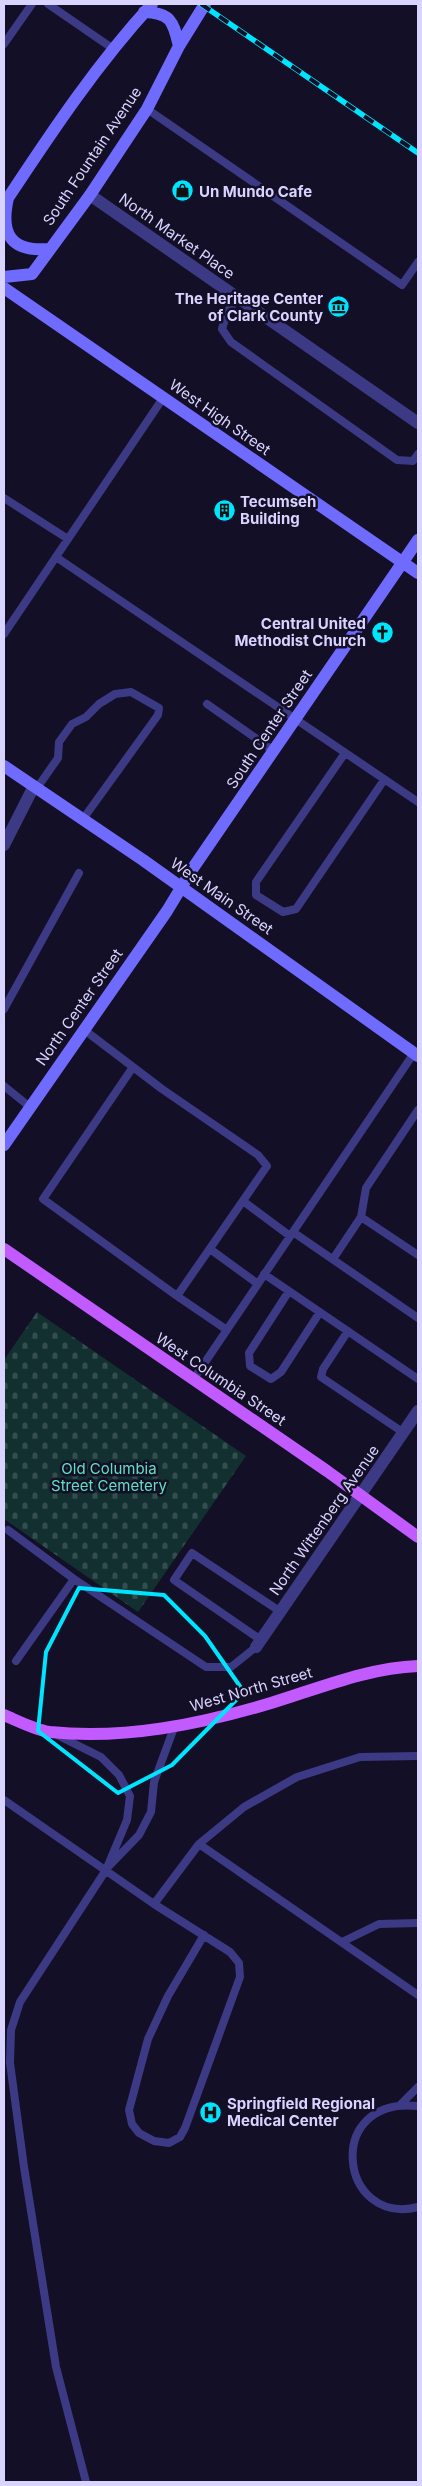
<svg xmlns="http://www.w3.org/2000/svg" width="422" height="2486" font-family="Inter,sans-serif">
	<defs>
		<pattern id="cemetery-stones" width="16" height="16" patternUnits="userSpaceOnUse" patternTransform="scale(1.25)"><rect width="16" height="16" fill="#12302f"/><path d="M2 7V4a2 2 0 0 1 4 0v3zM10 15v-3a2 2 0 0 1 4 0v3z" fill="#344d4e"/></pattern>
	</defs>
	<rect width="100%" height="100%" fill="#130f26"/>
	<path fill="url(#cemetery-stones)" d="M37,1312L246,1456L138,1612L4,1519V1360Z"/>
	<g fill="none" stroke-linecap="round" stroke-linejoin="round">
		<path stroke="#3d3a85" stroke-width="8" d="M48,4L112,48
			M4,44L32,4
			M147,109L402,285L418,262
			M237,299L227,312L222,329L231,342L397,460L413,461L418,454
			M4,498L68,539
			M56,557L418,802
			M4,634L163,398
			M207,704L274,751
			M345,753L256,882V895L283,912L296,909L384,780
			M37,788L58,758L59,742L72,724L86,717L99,704L115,694L131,692L159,708L158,715L83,819
			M4,1009L79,873
			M83,1029L162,1089L258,1155L267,1166L177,1296L43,1199L133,1067
			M4,1086L30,1107
			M418,1110L366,1188L361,1217L418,1255
			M243,1201L290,1236
			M293,1232L418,1318
			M210,1249L258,1284
			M333,1259L361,1217
			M264,1274L418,1379
			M289,1291L249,1353L250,1366L271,1379L281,1372L320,1312
			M177,1296L227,1330
			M348,1331L323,1369L321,1377L404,1433
			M193,1380L414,1053
			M8,1530L74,1579
			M261,1640L174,1580L192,1553L281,1612
			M16,1661L74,1579L206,1667H231L256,1647
			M57,1735L101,1757L119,1775L130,1796L127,1820L106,1870L20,2002L11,2030L10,2063L24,2167L56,2367L86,2482
			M4,1800L154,1904L230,1952L239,1963L240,1977L185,2128L180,2137L169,2143L154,2141L139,2133L132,2124L129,2110L148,2039L168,1996L204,1935
			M199,1844L418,1995
			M109,1866L139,1835L151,1812L154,1782L175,1725
			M154,1904L199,1844L244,1807L297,1777L360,1757L418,1756
			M342,1942L379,1924L418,1923
			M401,2104L418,2087
			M418,2106C323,2096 339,2227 418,2207"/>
		<path stroke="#3d3a85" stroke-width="12" d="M90,195L418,423
			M4,845L34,786
			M256,1647L418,1411"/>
		<path stroke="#6f6bff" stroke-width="12" d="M144,12C172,13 173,22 179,46
			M8,198C0,233 10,252 48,249
			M4,201L8,198C53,130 97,64 152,4
			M4,277L32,274L90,195L147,109L179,46L205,4
			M4,288L418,573
			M4,766L143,860L418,1056
			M4,1145L167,911L193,868L418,540"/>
		<path stroke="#c25bff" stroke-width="12" d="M4,1249L327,1471L418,1537
			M4,1715C18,1721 35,1730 50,1732C124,1740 201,1724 271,1703C320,1688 367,1668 418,1666"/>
		<defs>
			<path id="rail" d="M201,4L418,153"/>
		</defs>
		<use href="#rail" stroke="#00e5ff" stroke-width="5.5"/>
		<use href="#rail" stroke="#130f26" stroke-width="4" stroke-dasharray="11" stroke-linecap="butt"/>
	</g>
	<path fill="none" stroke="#00e5ff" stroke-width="4" stroke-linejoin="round" d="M79,1588L164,1595L205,1636L244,1692L172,1765L118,1793L38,1731L46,1652Z"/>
	<defs>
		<symbol id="shop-disc" viewBox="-11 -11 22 22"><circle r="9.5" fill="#00e5ff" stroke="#130f26"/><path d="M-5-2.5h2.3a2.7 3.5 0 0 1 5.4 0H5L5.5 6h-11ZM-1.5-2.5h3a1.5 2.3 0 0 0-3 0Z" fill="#111"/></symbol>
		<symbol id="museum-disc" viewBox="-11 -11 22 22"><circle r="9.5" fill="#00e5ff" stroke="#130f26"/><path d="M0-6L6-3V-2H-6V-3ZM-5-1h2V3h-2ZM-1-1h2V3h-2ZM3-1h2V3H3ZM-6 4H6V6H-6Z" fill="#111"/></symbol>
		<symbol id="building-disc" viewBox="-11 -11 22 22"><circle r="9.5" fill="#00e5ff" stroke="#130f26"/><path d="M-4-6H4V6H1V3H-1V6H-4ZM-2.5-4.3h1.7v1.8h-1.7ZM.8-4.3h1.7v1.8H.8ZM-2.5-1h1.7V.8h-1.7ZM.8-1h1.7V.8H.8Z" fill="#111"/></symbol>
		<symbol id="church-disc" viewBox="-11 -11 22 22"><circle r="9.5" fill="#00e5ff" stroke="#130f26"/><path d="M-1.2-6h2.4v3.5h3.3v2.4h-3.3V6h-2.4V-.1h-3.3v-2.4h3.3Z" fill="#111"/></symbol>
		<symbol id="hospital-disc" viewBox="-11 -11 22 22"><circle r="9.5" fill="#00e5ff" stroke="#130f26"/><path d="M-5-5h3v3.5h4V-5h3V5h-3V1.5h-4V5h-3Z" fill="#111"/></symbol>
	</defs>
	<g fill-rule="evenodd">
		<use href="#shop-disc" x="170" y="178" width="25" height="25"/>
		<use href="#museum-disc" x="326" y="294" width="25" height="25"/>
		<use href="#building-disc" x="212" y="498" width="25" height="25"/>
		<use href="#church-disc" x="370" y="620" width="25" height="25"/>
		<use href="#hospital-disc" x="198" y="2100" width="25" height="25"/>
	</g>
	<g text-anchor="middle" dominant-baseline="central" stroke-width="5" stroke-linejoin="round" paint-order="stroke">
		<g font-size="15" fill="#d9d4ff" stroke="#130f26">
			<text transform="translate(92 156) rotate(-56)">South Fountain Avenue</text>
			<text transform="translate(177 236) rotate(35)">North Market Place</text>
			<text transform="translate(220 417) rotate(35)">West High Street</text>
			<text transform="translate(269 729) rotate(-56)">South Center Street</text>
			<text transform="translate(222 896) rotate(35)">West Main Street</text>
			<text transform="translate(79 1007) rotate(-55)">North Center Street</text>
			<text transform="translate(221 1379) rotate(34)">West Columbia Street</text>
			<text transform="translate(324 1520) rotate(-55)">North Wittenberg Avenue</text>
			<text transform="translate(251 1689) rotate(-16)">West North Street</text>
		</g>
		<g font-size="15" font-weight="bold" fill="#d9d4ff" stroke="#130f26" text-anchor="start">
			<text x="199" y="191">Un Mundo Cafe</text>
			<text x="323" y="298" text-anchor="end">The Heritage Center<tspan x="323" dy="17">of Clark County</tspan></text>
			<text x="240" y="501">Tecumseh<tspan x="240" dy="17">Building</tspan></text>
			<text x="366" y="623" text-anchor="end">Central United<tspan x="366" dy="17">Methodist Church</tspan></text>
			<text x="227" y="2103">Springfield Regional<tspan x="227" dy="17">Medical Center</tspan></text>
		</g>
		<g font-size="15" fill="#5fe0c0" stroke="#130f26">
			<text x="109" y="1468">Old Columbia<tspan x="109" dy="17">Street Cemetery</tspan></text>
		</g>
	</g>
	<rect width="422" height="2486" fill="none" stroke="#d9d4ff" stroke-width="10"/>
</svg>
